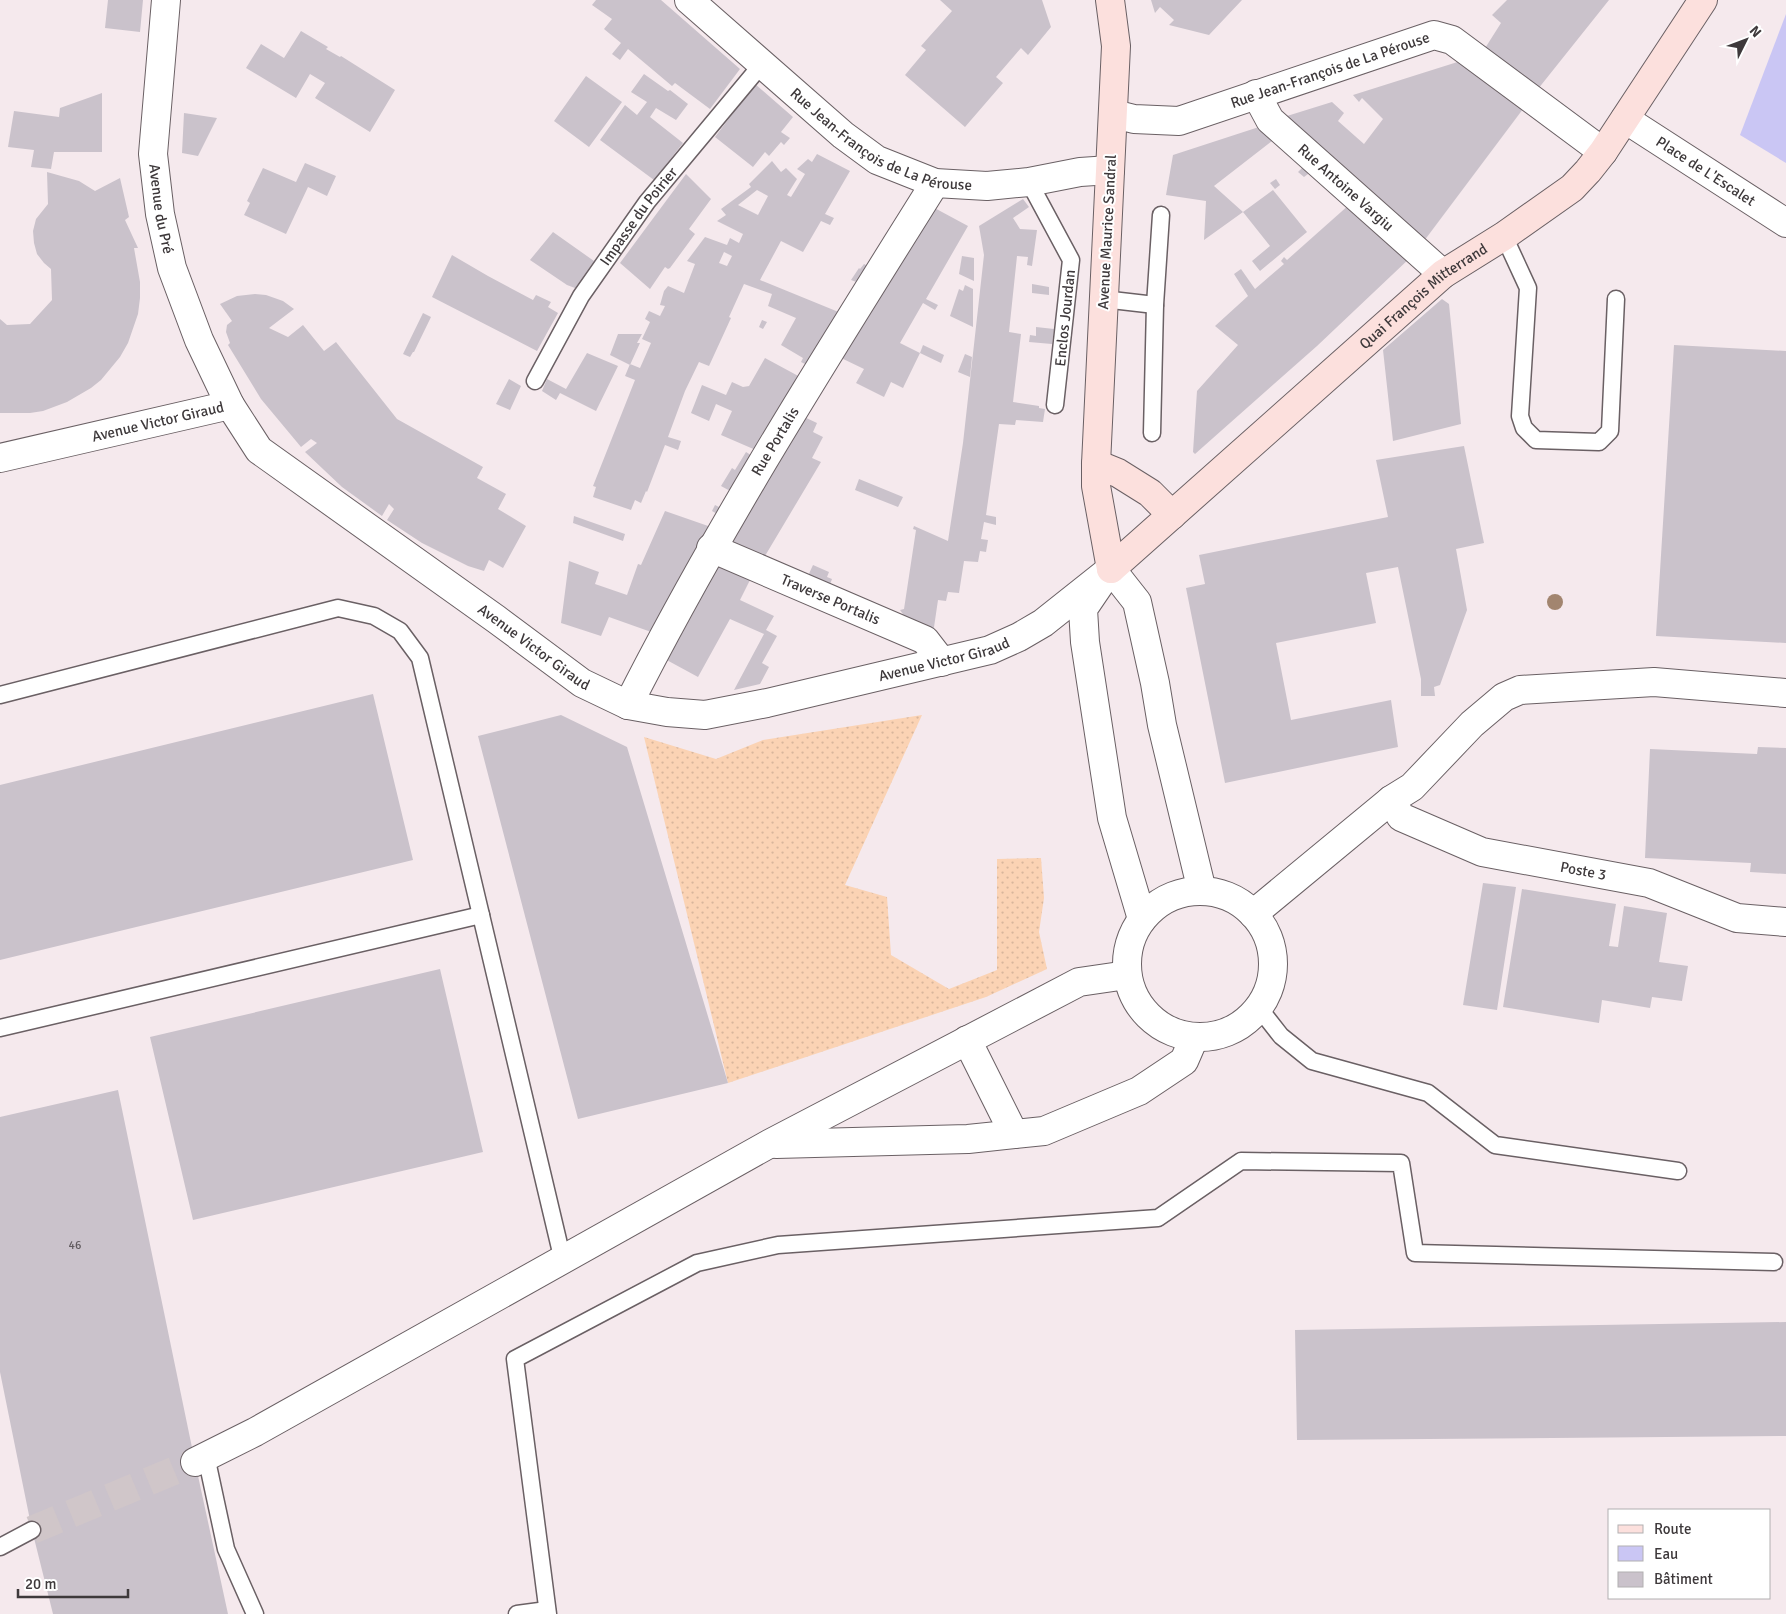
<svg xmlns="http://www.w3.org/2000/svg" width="1786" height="1614" font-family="Signika,sans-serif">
	<defs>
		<pattern id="grass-dots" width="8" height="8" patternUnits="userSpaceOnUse" patternTransform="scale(1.25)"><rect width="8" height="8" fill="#fbd3b4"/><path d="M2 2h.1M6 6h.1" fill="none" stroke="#d8b69c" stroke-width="1.8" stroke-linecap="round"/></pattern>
	</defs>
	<rect width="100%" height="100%" fill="#f5e9ed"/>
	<path fill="url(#grass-dots)" d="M922,715L845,885L887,897L891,955L949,989L997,970V859L1041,858L1044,898L1039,932L1047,969L986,997L728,1083L644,737L716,759L763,740Z"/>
	<path fill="#cac6f4" d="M1786,14V163L1740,135Z"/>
	<path fill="#cac2cb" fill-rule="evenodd" d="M108,0H143L140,32L105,28Z
		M596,0H661L740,69L710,109L675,83L672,86L628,49L620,60L612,54L621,43L604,29L612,19L592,5Z
		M940,0H1042L1051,27L1028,55L1021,48L996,77L1003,83L965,127L905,75L926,50L921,46L952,11Z
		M1151,0H1242L1209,35L1169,25L1174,20L1160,7L1155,13Z
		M1507,0H1609L1534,94L1482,53L1501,23L1492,15Z
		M301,31L328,47L326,49L340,57L341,56L395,90L370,132L315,98L325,83L310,74L296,98L246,68L261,44L284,58Z
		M1467,59L1526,105L1421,245L1292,132L1287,116L1332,102L1344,113L1338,121L1364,144L1383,119L1362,98L1359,102L1353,95Z
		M644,74L668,91L670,90L688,104L676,120L656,108L650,117L683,143L654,180L600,140L625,105L637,115L647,102L631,92Z
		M586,76L622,102L589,147L554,121Z
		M755,84L793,117L781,132L790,138L784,145L781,142L769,156L765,152L753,167L715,137Z
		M102,93V152H54L51,169L31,167L34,150L8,147L14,111L59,117L60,108Z
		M184,113L217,118L198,156L182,153Z
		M1262,126L1276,138L1214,186L1243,212L1273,190L1307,232L1260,271L1252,261L1270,246L1243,212L1204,240L1206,201L1166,195L1173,155Z
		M817,154L850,171L825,214L834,218L830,225L821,221L803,252L781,241L760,280L841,313L809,366L801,362L803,358L781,345L796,318L768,306L772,294L744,284L729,317L731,318L709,366L699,362L685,391L668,437L681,441L678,450L665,445L647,492L646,491L641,503L635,500L631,510L593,497L596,487L593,486L635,380L625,376L630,364L640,368L651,343L642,339L650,322L645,319L649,311L660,316L665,306L660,305L664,291L668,286L684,293L695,264L687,261L705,237L727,245L730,238L739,243L743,234L717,221L726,215L721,209L751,187L749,184L772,161L781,172L786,168L797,179L787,195L791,197L805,174L797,169L808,159L812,162ZM757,190L768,196L758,215L738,205ZM724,252L732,256L727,266L719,263Z
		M305,163L336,176L327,196L308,187L286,234L244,215L250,203L247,201L263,168L296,182Z
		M1305,165L1312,171L1304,177L1298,172Z
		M47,172L79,181L95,191L120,178L129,217L125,220L138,248H134L140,282V298L138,314L128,343L120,357L101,380L91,388L67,402L43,411L30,413H0V319L7,325L30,324L52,300L51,269L44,263L37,254L34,243L33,231L36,219L48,204Z
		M686,174L711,199L689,229L695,234L670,268L668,269L665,267L650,289L620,263Z
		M1276,179L1280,185L1275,189L1270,183Z
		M1023,199L1029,207L1013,218L1020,229L1037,230L1032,266L1027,265L1028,257L1017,256L1009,332L1021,334L1013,402L1039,406V408L1045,409L1043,422L1016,420L1015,425L999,424L986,515L996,517V525L984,522L981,539L988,540L986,552L980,551L978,562L964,561L959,593L948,592L946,601L938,600L933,634L905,617L900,610L904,609L916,530L913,529L914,526L948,541L963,443L984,255L979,226Z
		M1350,204L1411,257L1317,346L1195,454L1193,452L1197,391L1238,345L1215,326L1248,296L1234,274L1241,269L1255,289L1284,264L1281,261L1284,257L1287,260Z
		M929,205L968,226L926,299L938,305L935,310L923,303L900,343L920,353L903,388L891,382L884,397L856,383L864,369L837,356Z
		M553,232L594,261L575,288L567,285L530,260Z
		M452,255L488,276L533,300L536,295L551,302L548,307L558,313L537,351L432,297Z
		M962,256L974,258V281L959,274Z
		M864,264L870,267L859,283L851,280L859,268L860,269Z
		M1032,284L1049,287V295L1032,293Z
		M965,285L973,289V327L950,316L959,289L963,291Z
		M255,294L266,295L283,301L294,309L269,328L288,337L303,325L324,351L336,342L397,419L483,467L477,478L506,494L498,509L526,526L503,568L489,560L484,571L468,566L422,543L387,520L394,509L389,504L382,516L342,487L305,452L317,443L311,439L301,447L261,399L228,345L230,343L226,332L227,325L232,321L220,304L237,296Z
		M1442,299L1449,304L1461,424L1393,441L1383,350Z
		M423,313L431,317L414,352H413L410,357L403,354Z
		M762,320L767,322L763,329L759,327Z
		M1036,327L1054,329L1052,344L1029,342L1030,335L1036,336Z
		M618,334H642L637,343H640L630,365L610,355Z
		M923,345L944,355L941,363L920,353Z
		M1674,345L1786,351V643L1656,636Z
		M587,353L618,366L596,411L560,393L556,400L542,391L547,379L566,389Z
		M965,354L972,357L970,377L958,372Z
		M765,358L802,378L758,451L721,435L732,411L716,404L709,421L691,413L702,385L726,395L732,382L743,387L749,386Z
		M509,379L521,386L510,410L496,404Z
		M802,416L817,423L813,432L823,437L812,458L821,462L762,561L724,544Z
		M1464,446L1484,543L1456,549L1467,610L1440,685L1434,687L1435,696H1421V679L1398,567L1366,573L1376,623L1276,643L1291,720L1391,700L1398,747L1225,783L1186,588L1205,584L1199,555L1388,517L1376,460Z
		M746,452L754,457L732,492L721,486L732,468L735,470Z
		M859,479L903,497L898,507L855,490Z
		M715,505L723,509L719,515L712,511Z
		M665,511L711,527L654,633L609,617L601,636L561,623L569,561L599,572L595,584L627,595L638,564L641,565Z
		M574,516L625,534L623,541L573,523Z
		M715,562L751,578L740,600L774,616L766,630L777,636L762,663L769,667L760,684L734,690L764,634L730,619L698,677L663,658Z
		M813,565L829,572L827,577L832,579L829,587L807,578Z
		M373,694L413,860L0,960V785Z
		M561,715L627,747L728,1083L578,1119L478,736Z
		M1758,747L1786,748V874L1750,872L1751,863L1645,858L1650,749L1757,754Z
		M1483,883L1516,887L1497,1010L1463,1005Z
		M1522,889L1616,904L1609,946L1618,947L1624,906L1667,913L1659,962L1688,966L1682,1001L1652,997L1650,1008L1602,1000L1599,1023L1503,1007Z
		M440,969L483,1152L193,1220L150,1037Z
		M118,1090L195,1462L228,1614H53L32,1530L0,1372V1117Z
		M1786,1322V1436L1297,1440L1295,1330Z"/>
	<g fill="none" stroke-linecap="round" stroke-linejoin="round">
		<path stroke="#d0c6c9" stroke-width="28" stroke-dasharray="28 14" stroke-linecap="butt" d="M32,1530L195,1462"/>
		<defs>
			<g id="lane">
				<path d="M1029,182L1071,260L1055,405"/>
				<path d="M1504,236L1528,288L1520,416L1524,428L1536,440L1599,442L1610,431L1616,299"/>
				<path d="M1103,299L1155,305"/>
				<path id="s1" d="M535,381L581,296L647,202L762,64"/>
				<path d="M1152,433L1155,305L1161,215"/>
				<path d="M0,695L338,608L374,616L400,631L420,658L563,1261"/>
				<path d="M1259,1008L1281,1036L1312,1061L1428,1093L1495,1145L1678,1171"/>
				<path d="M0,1028L481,915"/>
				<path d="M206,1456L226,1549L255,1614"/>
				<path d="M0,1547L32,1530"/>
				<path d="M517,1614L547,1610"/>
				<path d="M548,1614L515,1359L697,1263L778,1245L1158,1218L1241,1161L1401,1163L1415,1253L1774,1262"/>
			</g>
			<g id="street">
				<path id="s2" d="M166,0L153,154L160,214L172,268L199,340L230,405"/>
				<path id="s3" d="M689,0L843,135L877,160L935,183L987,186L1029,182L1080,172L1110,170"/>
				<path id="s4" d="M1256,94L1270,120L1443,274"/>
				<path id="s5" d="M1114,114L1134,119L1179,121L1434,35L1452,40L1603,152"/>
				<path id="s6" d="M1625,119L1786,223"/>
				<path id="s7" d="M0,458L230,405L259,450L496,619L582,683L628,705L667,712L705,715L767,703L990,650L1019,637L1043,623L1111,569"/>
				<path id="s8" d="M711,548L925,640L942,662"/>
				<path d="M1111,569L1137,602L1155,683L1162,725L1202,891"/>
				<path d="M1100,584L1083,609L1085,642L1112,818L1142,919"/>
				<path id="s9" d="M628,705C719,525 828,354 935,183"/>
				<path id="s10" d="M1391,800L1401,817L1482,852L1649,883L1737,918L1786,922"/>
				<circle cx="1200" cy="964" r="73"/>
				<path d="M1253,914L1391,800L1412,787L1472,724L1504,697L1520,690L1654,682L1786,693"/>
				<path d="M967,1040L1014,1134"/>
				<path d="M776,1144L968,1139L1044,1131L1139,1091L1184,1061L1194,1038"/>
				<path d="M195,1462L255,1432L769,1144L1079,982L1127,975"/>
			</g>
			<g id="secondary">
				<path d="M1110,0L1116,46L1096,464V486L1111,569"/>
				<path d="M1096,464L1118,473L1150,493L1172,515"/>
				<path id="s11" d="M1111,569L1443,274L1504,236L1572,188L1588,171L1603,152L1703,0"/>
			</g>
		</defs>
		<use href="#lane" stroke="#6a6064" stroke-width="19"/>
		<use href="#street" stroke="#6a6064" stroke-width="30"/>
		<use href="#secondary" stroke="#6a6064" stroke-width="30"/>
		<use href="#lane" stroke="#fff" stroke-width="16"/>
		<use href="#street" stroke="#fff" stroke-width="28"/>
		<use href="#secondary" stroke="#fce0dd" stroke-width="28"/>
	</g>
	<circle fill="#a2856f" cx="1555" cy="602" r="8"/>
	<g text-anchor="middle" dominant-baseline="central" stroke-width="4" stroke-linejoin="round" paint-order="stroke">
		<g font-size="12" fill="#615b5f">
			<text x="75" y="1245">46</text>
		</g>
		<g font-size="15" fill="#3e393b" stroke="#fff">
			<text stroke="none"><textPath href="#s5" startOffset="225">Rue Jean-François de La Pérouse</textPath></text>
			<text stroke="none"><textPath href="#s3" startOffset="242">Rue Jean-François de La Pérouse</textPath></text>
			<text stroke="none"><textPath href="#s6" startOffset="96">Place de L'Escalet</textPath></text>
			<text stroke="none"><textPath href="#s4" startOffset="131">Rue Antoine Vargiu</textPath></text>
			<text stroke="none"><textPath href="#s2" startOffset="210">Avenue du Pré</textPath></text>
			<text stroke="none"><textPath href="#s1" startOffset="195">Impasse du Poirier</textPath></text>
			<text transform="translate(1107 232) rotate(-87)">Avenue Maurice Sandral</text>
			<text stroke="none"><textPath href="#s11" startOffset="415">Quai François Mitterrand</textPath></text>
			<text transform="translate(1065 318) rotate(-84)">Enclos Jourdan</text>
			<text stroke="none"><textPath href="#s7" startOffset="162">Avenue Victor Giraud</textPath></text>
			<text stroke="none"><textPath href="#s9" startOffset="302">Rue Portalis</textPath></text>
			<text stroke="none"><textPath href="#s8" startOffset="130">Traverse Portalis</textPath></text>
			<text stroke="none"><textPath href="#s7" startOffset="628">Avenue Victor Giraud</textPath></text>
			<text stroke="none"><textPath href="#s7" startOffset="1062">Avenue Victor Giraud</textPath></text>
			<text stroke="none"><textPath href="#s10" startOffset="211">Poste 3</textPath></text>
		</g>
	</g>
	<rect x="1608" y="1509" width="162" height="90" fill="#ffffff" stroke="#b2b0b1"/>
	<rect x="1618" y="1525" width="25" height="8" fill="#fce0dd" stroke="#b2b0b1"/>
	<text x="1654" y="1534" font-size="15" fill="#3e393b">Route</text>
	<rect x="1618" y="1546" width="25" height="15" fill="#cac6f4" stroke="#b2b0b1"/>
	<text x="1654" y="1559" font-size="15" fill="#3e393b">Eau</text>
	<rect x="1618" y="1572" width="25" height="15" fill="#cac2cb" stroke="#b2b0b1"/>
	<text x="1654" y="1584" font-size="15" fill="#3e393b">Bâtiment</text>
	<g transform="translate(1746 40) rotate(48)" stroke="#ffffff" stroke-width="4" paint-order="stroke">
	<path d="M0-4L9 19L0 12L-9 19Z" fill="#3e393b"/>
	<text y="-8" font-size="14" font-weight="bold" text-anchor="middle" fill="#3e393b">N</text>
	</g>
	<path d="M18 1589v8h110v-8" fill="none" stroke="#3e393b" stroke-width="2.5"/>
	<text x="25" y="1589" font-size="15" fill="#3e393b" stroke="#ffffff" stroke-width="4" paint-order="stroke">20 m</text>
</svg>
